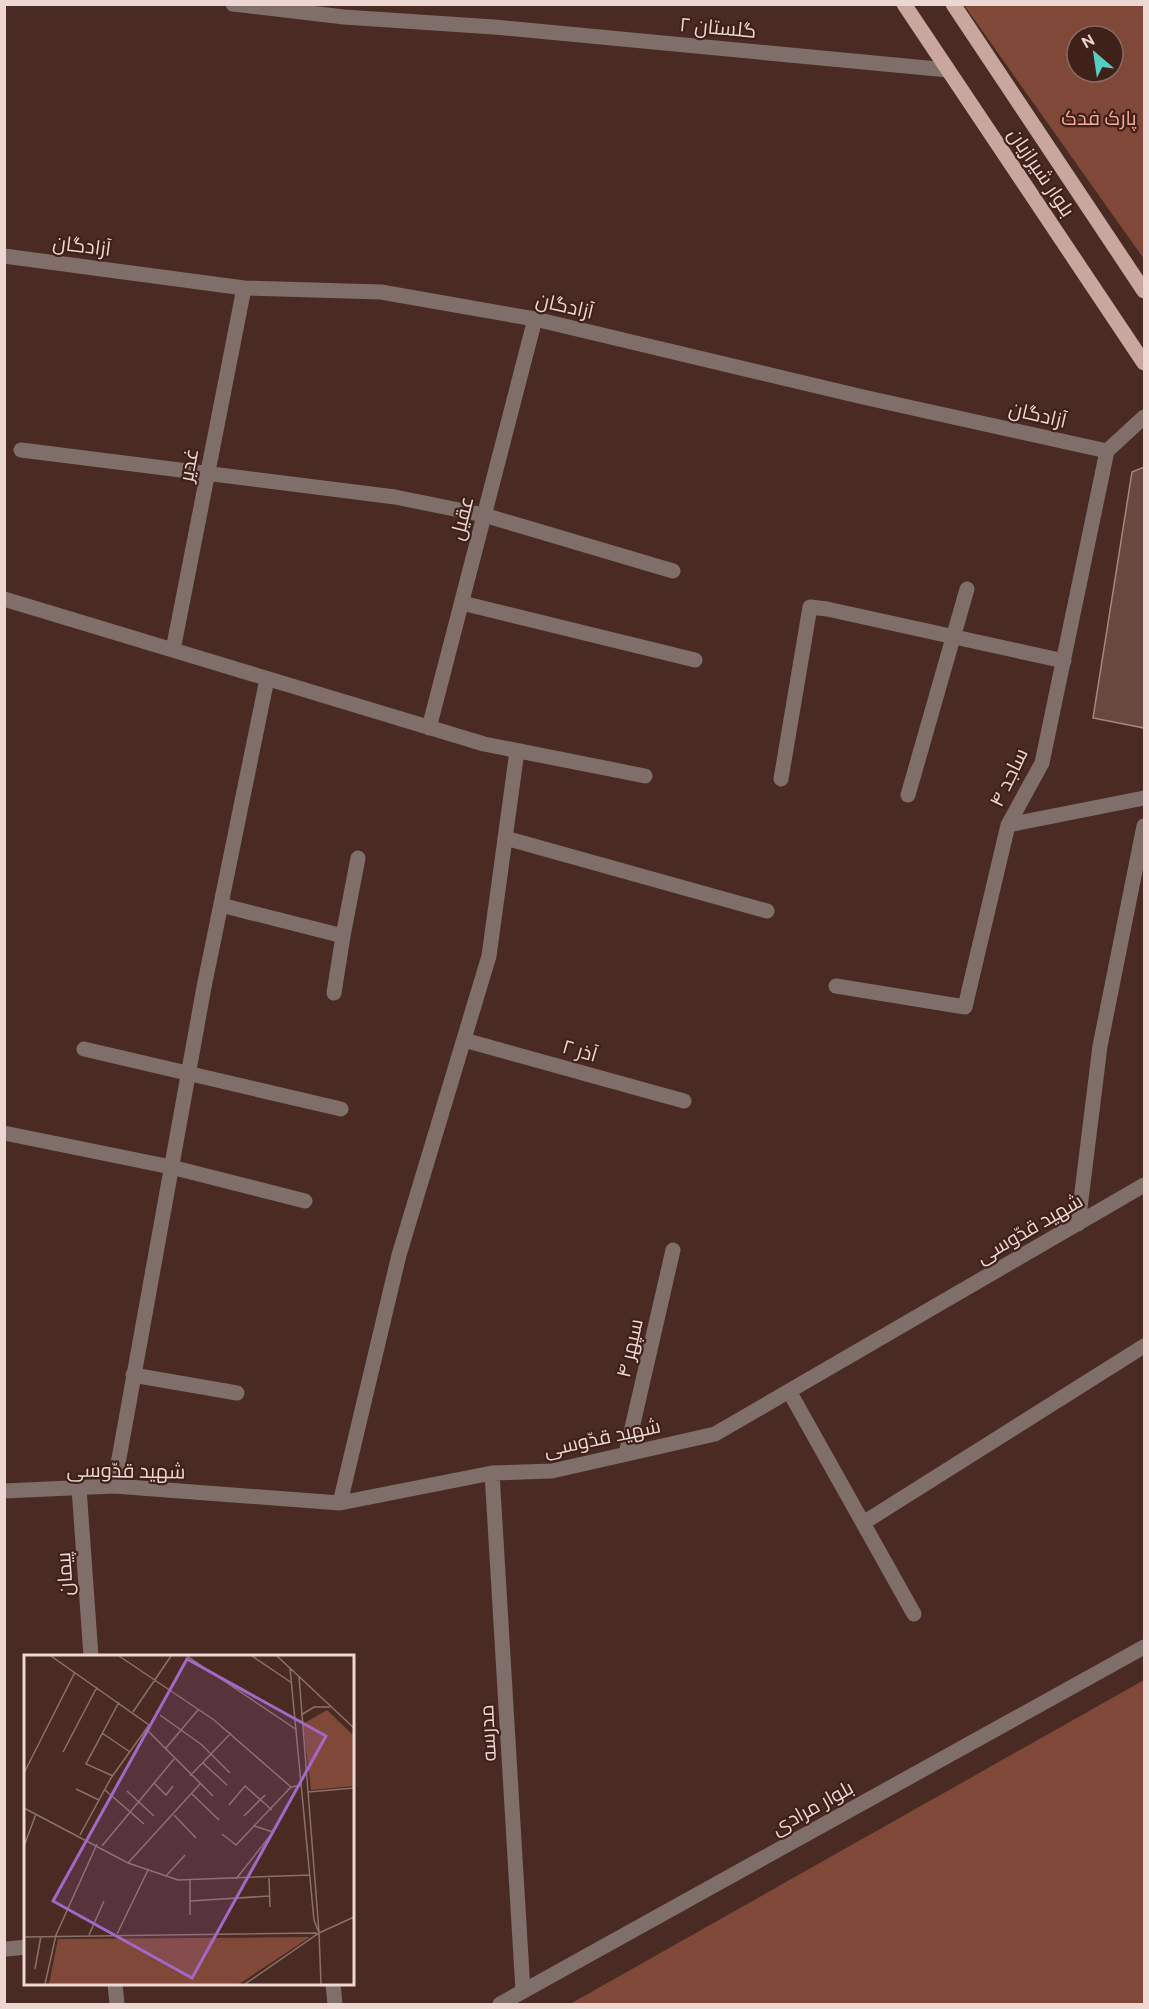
<svg xmlns="http://www.w3.org/2000/svg" width="1149" height="2009" font-family="Ubuntu,Cairo,sans-serif">
	<rect width="100%" height="100%" fill="#4a2b23"/>
	<path fill="#804839" fill-rule="evenodd" d="M964,5H1144V259ZM1077,36H1113V72H1077Z
		M1144,1680V2004H570Z"/>
	<path fill="#69483f" stroke="#aa857b" stroke-width="1.5" d="M1144,467V728L1093,718L1132,472Z"/>
	<g fill="none" stroke-linecap="round" stroke-linejoin="round">
		<path stroke="#7f6e6a" stroke-width="15" d="M233,4L344,17L494,27L948,70
			M4,256L244,288L381,292L535,319L863,397L1107,451
			M21,450L395,497L484,515L673,571
			M4,599L484,744L645,776
			M462,603L695,660
			M173,650L244,288
			M429,728L535,319
			M781,779L810,607L827,609L1064,661
			M908,795L967,589
			M1008,825L1144,798
			M505,838L767,911
			M221,905L343,936L358,858
			M836,986L965,1007L1008,825L1042,763L1107,451L1144,417
			M334,993L343,936
			M464,1040L684,1101
			M84,1049L341,1109
			M4,1133L171,1167L305,1201
			M1078,1224L1100,1046L1144,826
			M133,1375L237,1393
			M789,1391L914,1614
			M626,1454L673,1250
			M492,1473L523,1991
			M114,1486L204,987L267,679
			M79,1488L91,1656
			M4,1491L114,1486L340,1503L492,1473L552,1471L715,1434L1144,1185
			M340,1503L399,1255L489,956L517,751
			M863,1523L1144,1346
			M7,1949L26,1947
			M115,1984L117,2004
			M333,1984L335,2004
			M500,2004L1144,1647"/>
		<path stroke="#c9a79e" stroke-width="15" d="M904,4L1144,363
			M953,4L1144,291"/>
	</g>
	<g text-anchor="middle" dominant-baseline="central" stroke-width="4.5" stroke-linejoin="round" paint-order="stroke">
		<g font-size="20" fill="#ecd7d2" stroke="#3f2119">
			<text transform="translate(718 27) rotate(5)">گلستان ۲</text>
			<text transform="translate(1042 172) rotate(56)">بلوار شیرازیان</text>
			<text transform="translate(82 245) rotate(7)">آزادگان</text>
			<text transform="translate(565 305) rotate(13)">آزادگان</text>
			<text transform="translate(1038 414) rotate(13)">آزادگان</text>
			<text transform="translate(188 465) rotate(-79)">غدیر</text>
			<text transform="translate(461 518) rotate(-76)">عقیل</text>
			<text transform="translate(1008 777) rotate(-64)">ساجد ۴</text>
			<text transform="translate(580 1050) rotate(16)">آذر ۲</text>
			<text transform="translate(1029 1228) rotate(-30)">شهید قدّوسی</text>
			<text transform="translate(629 1348) rotate(-77)">سپهر ۴</text>
			<text transform="translate(602 1437) rotate(-12)">شهید قدّوسی</text>
			<text transform="translate(126 1470) rotate(1)">شهید قدّوسی</text>
			<text transform="translate(64 1574) rotate(-94)">پیمان</text>
			<text transform="translate(487 1733) rotate(-93)">مدرسه</text>
			<text transform="translate(812 1807) rotate(-29)">بلوار مرادی</text>
		</g>
		<g font-size="20" fill="#f7aa95" stroke="#3f2119">
			<text x="1099" y="117">پارک فدک</text>
		</g>
	</g>
	<g transform="translate(24 1655)">
		<rect width="330" height="330" fill="#4a2b23"/>
		<path d="M303,55L330,81V131L287,135L279,69ZM286,282L215,329H25L34,284Z" fill="#804839"/>
		<path fill="none" stroke="#8b7069" stroke-width="1.5" d="M27,1L125,70L87,123L56,180M95,1L190,65L267,132M163,1L273,75M228,1L268,28M253,1L330,73M266,13L290,265L295,278M275,21L295,277M109,57L147,1M136,60L178,90L206,118M277,60L290,52H306M122,74L189,141M78,78L106,97M141,94L174,55M39,97L73,32M179,108L203,130M0,118L51,17M89,121L62,109L95,47M166,121L207,78M130,128L142,140L149,131M52,134L75,145M81,135L120,169M103,136L130,161M284,137L330,133M168,139L195,165M205,150L221,131L248,155M0,153L104,208L154,225L286,220M150,160L172,183M220,161L241,140M198,179L212,190L267,132L278,130M0,191L12,159M78,191L150,104M104,208L176,129M142,221L161,200M245,223L246,252M212,224L249,177L230,171M166,225V260M166,246L246,241M295,278L297,329M93,279L124,215M65,280L80,246M0,282L293,278M11,314L17,281M21,329L32,280L73,189M221,329L295,278L330,262"/>
		<path fill="#a368c6" fill-opacity="0.15" stroke="#a368c6" stroke-width="3" d="M163,4L302,81L168,323L29,246Z"/>
		<rect width="330" height="330" fill="none" stroke="#ecd7d2" stroke-width="3"/>
	</g>
	<rect width="1149" height="2009" fill="none" stroke="#ecd7d2" stroke-width="12"/>
	<g transform="translate(1095 54) rotate(331)"><circle r="28" fill="#3f2119" stroke="#846a63" stroke-width="1.5"/>
	<path d="M0-4.5L10 22L0 15L-10 22Z" fill="#57cec1"/>
	<text y="-9" font-size="16" font-weight="bold" text-anchor="middle" fill="#ecd7d2">N</text>
	</g>
</svg>
